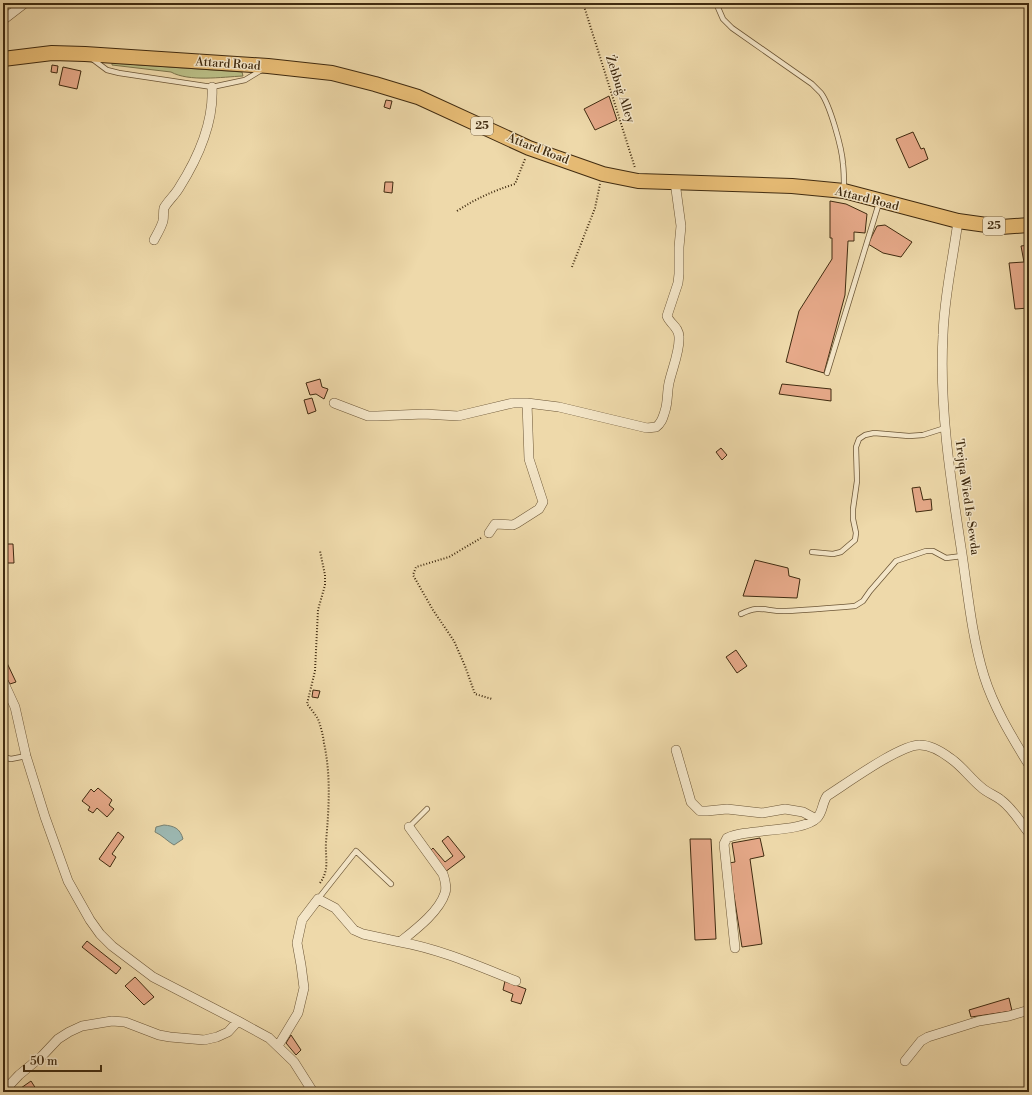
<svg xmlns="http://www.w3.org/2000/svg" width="1032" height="1095" font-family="'Libre Bodoni',serif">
	<rect width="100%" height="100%" fill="#eed9aa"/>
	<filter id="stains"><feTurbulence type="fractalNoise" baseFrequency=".005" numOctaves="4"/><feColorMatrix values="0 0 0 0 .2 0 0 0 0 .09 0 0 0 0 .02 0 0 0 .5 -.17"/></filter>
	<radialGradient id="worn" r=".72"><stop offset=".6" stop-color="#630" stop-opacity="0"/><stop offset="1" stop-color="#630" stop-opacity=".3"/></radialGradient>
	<path fill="#babf87" stroke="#7d754c" d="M112,63L242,72L243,76C222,77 189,82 171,72L112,65Z"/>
	<path fill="#9cb8b2" stroke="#778071" d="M164,825C174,826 180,828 183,839L174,845C167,841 162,835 155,832L156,827Z"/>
	<path fill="#e6a989" stroke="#402b10" d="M52,65L58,66L57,73L51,72Z
		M63,67L81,71L77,89L59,85Z
		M609,96L617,120L595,130L584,109Z
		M386,100L392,101L390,109L384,107Z
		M913,132L921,149L924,148L928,159L909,168L896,139Z
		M385,182H393L392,193L384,192Z
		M830,201L846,204L867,214L865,233L854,232V241H848L845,295L824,373L786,362L799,311L832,259V238H830Z
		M885,225L912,242L901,257L883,253L868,244L877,226Z
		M1029,245V308L1015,309L1009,263L1024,262L1021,246Z
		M320,379L322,387L328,389L324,399L316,394L310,395L306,383Z
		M782,384L831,389V401L779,394Z
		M312,398L316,411L308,414L304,400Z
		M721,448L727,455L722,460L716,452Z
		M920,487L923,500L931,499L932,510L916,512L912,488Z
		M3,544H13L14,563H3Z
		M755,560L788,568L789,576L800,579L797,598L743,596Z
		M736,650L747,666L737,673L726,657Z
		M7,663L16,682L10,684L3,672V665Z
		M313,690L320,691L318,698L312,697Z
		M98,788L112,800L109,805L114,809L107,817L97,808L93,813L88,810L90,807L82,801L91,789L94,792Z
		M118,832L124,837L112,854L116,857L110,867L99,859Z
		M448,836L465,857L445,872L429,852L433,848L445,862L453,856L442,841Z
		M760,838L764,856L750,859L762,944L742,947L729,863L735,862L732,843Z
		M690,839H711L716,939L695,940Z
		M87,941L121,968L116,974L82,947Z
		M135,977L154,997L144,1005L125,986Z
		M505,981L526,989L521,1004L511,1001L513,994L503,990Z
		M1009,998L1012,1011L971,1017L969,1010Z
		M291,1035L301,1050L296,1055L286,1043Z
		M31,1081L38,1092H24L21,1088Z"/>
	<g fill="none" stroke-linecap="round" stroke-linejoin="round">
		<defs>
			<path id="service" d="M716,3L723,19L732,28L812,84C815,87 818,90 821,93C830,105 842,148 843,164C844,172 844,181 844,189
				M91,58L107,70L119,73L212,87L245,80L263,69
				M827,373L879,203
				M812,552L833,554L841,552L855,540L856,533L853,519V509L857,481L856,447L859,439L865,435L874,433L909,436L923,435L945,428
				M741,614C761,604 766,612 786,611C809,610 832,608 855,606L863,601L870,591L896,561L926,551H933L946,558L962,556
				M3,757L11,759L26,756
				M409,827L427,809
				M318,899L356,851L391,884"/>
			<path id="minor" d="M3,20L25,3
				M958,221C953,259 944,297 943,335C939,408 951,482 962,554C968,595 972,637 984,676C994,708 1012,737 1029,765
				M154,240C157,234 161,228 163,221C164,217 163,212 164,208C167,202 175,195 179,188C198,158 214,123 212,87
				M334,403L368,416H377L424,414L458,416L513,403H527
				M489,533L495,524L513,525L517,523L539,509L543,502L529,459L527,403L559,407L647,428L656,427C662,423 663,417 665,411C668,402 667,392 669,383C672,369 680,351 679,337C679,327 670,324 667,316L678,283L679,274V247L681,226L675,182
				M3,681L15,707L26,756L45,817L68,881L90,920L100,934L112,946L153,977L238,1021
				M676,750L691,802L700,811H707L727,809L762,813L785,809L803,812L816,819
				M400,942C440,949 478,966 516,981
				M735,948L724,844L727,838C748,828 802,833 817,818C823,812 822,803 827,796C846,784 901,744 920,745C930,745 942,752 950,758C962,766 970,778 981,787C987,793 995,795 1001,800C1013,809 1020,822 1029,833
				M278,1046L298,1013L304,988L301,965L297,943L302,920L318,899L335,908L354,930L363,934L400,942C415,930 439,912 445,893C447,887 445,880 443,874L409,827
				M905,1061L921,1041L928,1037L979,1021L1009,1016L1029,1010
				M3,1092L19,1075L42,1056L58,1039L69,1032L82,1026L112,1021L125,1022L159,1035L170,1037L204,1040L217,1037L228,1032L238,1021L269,1038L294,1062L313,1092"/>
			<path id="primary" d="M3,59L52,53L85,54L268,66L332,73L375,84L418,97L529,148L603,174L638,181L792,186L844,191L958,221L1001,227L1029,225"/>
		</defs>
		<use href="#service" stroke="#6c5636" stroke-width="6"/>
		<use href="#minor" stroke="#6c5636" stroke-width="10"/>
		<use href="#primary" stroke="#402b10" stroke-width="16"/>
		<path stroke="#402b10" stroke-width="2" stroke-dasharray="1 2" stroke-linecap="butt" d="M583,3L635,168
			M457,211C477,198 493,191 515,184L525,159
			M572,267L595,208L600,184
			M481,538L449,557L416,567L413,575L433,610L454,641L465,666L475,694L492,699
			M320,883C330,869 325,858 326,842C329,808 331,776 324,743C323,735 321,727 318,719C315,714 311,709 307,704L315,671L318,610L325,585V575L320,551"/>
		<use href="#service" stroke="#f4e6c8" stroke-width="4.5"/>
		<use href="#minor" stroke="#f4e6c8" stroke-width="9"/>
		<use href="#primary" stroke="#e7bc75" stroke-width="14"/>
	</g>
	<g text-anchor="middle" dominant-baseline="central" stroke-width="3" stroke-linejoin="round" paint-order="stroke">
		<g fill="#f4e6c8" stroke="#766347" stroke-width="1">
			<rect x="471" y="117" width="22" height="18" rx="3"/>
			<rect x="983" y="217" width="22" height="18" rx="3"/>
		</g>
		<g font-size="11" font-weight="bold" fill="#402b10">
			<text x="482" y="126">25</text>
			<text x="994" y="226">25</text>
		</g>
		<g font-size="12" fill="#402b10" stroke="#f4e6c8">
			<text transform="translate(228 64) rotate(4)">Attard Road</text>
			<text transform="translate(620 89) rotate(72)">Żebbuġ Alley</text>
			<text transform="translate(538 149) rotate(21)">Attard Road</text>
			<text transform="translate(867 199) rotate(14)">Attard Road</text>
			<text transform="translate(967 497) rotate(82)">Trejqa Wied Is-Sewda</text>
		</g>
	</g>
	<rect width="1032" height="1095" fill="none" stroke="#eed9aa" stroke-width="16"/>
	<rect x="4" y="4" width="1024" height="1087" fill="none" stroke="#402b10" stroke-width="2"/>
	<rect x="8" y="8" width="1016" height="1079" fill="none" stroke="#402b10"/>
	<path d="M24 1065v6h77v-6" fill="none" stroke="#402b10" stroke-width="2"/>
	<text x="30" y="1065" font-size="12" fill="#402b10" stroke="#f4e6c8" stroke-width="3" paint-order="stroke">50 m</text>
	<rect width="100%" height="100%" filter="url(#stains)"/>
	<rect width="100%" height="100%" fill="url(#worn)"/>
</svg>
